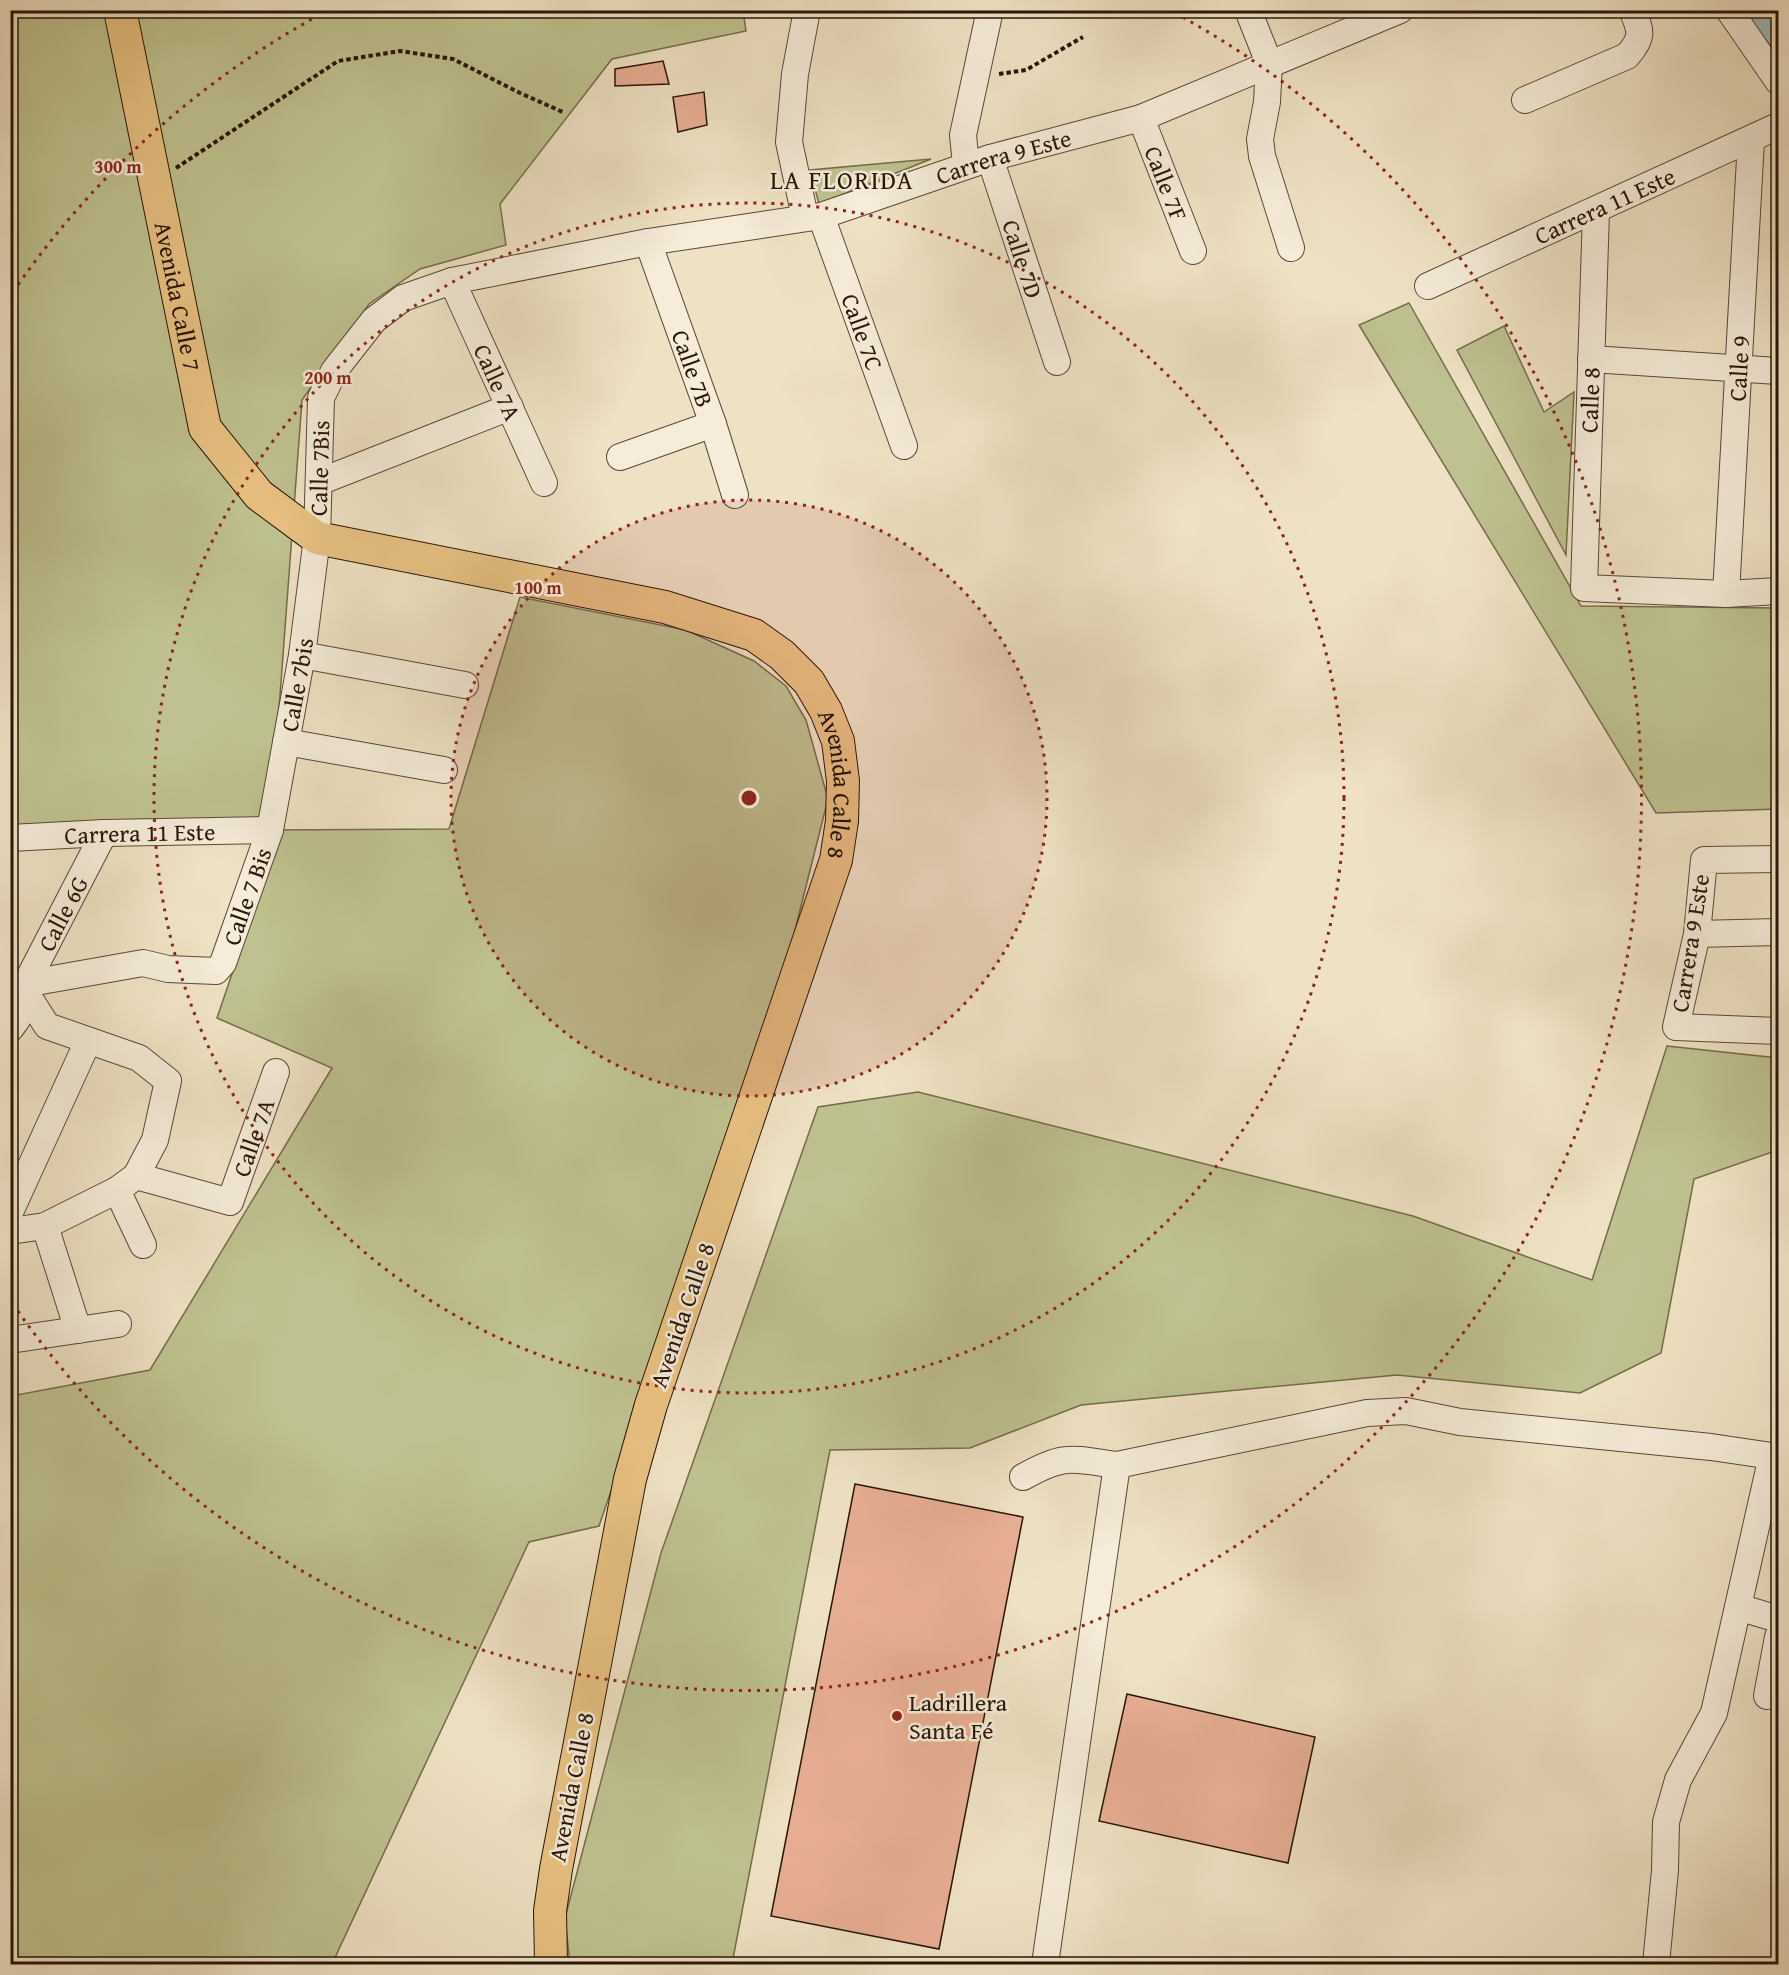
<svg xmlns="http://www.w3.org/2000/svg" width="1789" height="1975" font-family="'Gentium Book Plus',serif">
	<rect width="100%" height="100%" fill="#efe2c4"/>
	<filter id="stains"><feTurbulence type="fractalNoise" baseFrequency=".00333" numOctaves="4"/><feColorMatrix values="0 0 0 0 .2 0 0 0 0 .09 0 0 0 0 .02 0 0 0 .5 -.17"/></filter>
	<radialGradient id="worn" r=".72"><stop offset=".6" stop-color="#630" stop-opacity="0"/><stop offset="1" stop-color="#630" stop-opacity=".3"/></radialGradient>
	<path fill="#bfc290" stroke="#746c4c" stroke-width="1.5" d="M11,11H743L746,31L612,59L500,204L506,245L420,269L369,304L302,400L270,830L449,829L520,597L686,630L754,661L786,686L806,720L828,799L772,1021L599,1526L529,1542L332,1964H11V1396L150,1370L332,1068L217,1018L274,850L258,821L11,828Z
		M1745,11H1778V56Z
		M931,159L819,204L810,170Z
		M1409,303L1581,606L1778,608V809L1656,813L1359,325Z
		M1504,326L1544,412L1574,392L1566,555L1457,350Z
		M1667,1046L1778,1058V1150L1694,1179L1661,1353L1580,1393L1397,1375L1081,1405L970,1448L830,1450L732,1964H570L565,1918L661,1553L818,1107L918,1092L1413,1216L1592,1280Z"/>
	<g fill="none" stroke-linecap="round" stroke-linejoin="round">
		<path stroke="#9dbcbd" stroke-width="36" d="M1767,10L1778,25"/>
	</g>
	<path fill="#e7ae93" stroke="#291509" stroke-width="1.5" d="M663,61L669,84L615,86V69Z
		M704,92L707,125L678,132L673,97Z
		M855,1484L1023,1517L939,1949L771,1916Z
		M1127,1694L1315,1737L1288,1863L1099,1821Z"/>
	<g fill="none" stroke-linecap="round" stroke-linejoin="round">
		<defs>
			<g id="minor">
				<path d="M1248,10L1269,63L1267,102L1260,139L1262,156L1291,248"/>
				<path d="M1729,10L1778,81"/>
				<path d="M1525,100L1627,56C1643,38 1642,32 1632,10"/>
				<path id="s1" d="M1141,118L1193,251"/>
				<path id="s2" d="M990,158L1057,362"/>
				<path d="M966,165L963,135L990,10"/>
				<path d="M1596,211L1584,588L1726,594L1778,591"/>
				<path id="s3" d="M821,216L904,446"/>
				<path d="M805,217L789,142L795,74L807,10"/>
				<path id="s4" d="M648,242L713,424L735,495"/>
				<path id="s5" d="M452,281L544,483"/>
				<path id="s6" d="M1428,286L1778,126"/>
				<path d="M1591,359L1778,371"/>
				<path d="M620,457L713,424"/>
				<path d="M319,482L510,407"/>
				<path id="s7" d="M1726,594L1751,140"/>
				<path d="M302,655L465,685"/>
				<path d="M286,742L444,770"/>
				<path id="s8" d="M10,838L104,833L270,830"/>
				<path d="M1778,859L1704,860L1697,934L1676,1027L1778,1031"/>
				<path d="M1697,934L1778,932"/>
				<path id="s9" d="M30,983L143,963L168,969L216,971L223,963L270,830L302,655L317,538L321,398L334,371L374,320L403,298L452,281L648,242L821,216L990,158L1141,118L1400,10"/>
				<path id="s10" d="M10,1029C25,1011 28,997 31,974L104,833"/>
				<path id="s11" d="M136,1176L230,1202L276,1072"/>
				<path d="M117,1190L143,1245"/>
				<path d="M10,1212L88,1041"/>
				<path d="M45,1226L78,1330"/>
				<path d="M10,1231L45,1226L117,1190L136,1176L155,1140L168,1081L139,1058L47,1026L28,996"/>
				<path d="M10,1340L118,1324"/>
				<path d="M1023,1477C1065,1453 1072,1459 1117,1465"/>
				<path d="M1738,1607L1778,1619"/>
				<path d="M1767,1696L1778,1637"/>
				<path d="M1045,1964L1117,1465L1367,1413L1406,1411L1460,1422L1711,1447L1772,1456L1714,1713L1678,1780L1666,1822L1665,1870L1656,1964"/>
			</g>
			<g id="major">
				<path id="s12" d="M120,10L205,428L259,495L317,538L665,607L754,635L782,655L809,682L826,711L838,741L843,781L842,821L836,860L651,1405L630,1479L556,1869L550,1911L551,1964"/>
			</g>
		</defs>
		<use href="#minor" stroke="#5a4838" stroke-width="28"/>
		<use href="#major" stroke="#291509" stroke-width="34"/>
		<path stroke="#291509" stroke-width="4" stroke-dasharray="4.5 3" stroke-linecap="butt" d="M999,74L1026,70L1083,37
			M176,168L338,61L400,51L453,59L520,93L565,113"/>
		<use href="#minor" stroke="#f5ecd9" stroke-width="26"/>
		<use href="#major" stroke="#e8c182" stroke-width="32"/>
	</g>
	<circle cx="749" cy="798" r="298" fill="#8f2418" fill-opacity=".12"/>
	<g fill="none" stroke="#8f2418" stroke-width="3" stroke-dasharray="3 6">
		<circle cx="749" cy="798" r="298"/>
		<circle cx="749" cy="798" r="595"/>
		<path d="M13 292A893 893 0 0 1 323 13M1175 13A893 893 0 1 1 13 1304"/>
	</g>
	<circle fill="#8f2418" stroke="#f5ecd9" stroke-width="2" cx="897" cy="1716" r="6"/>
	<g text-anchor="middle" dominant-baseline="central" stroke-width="5" stroke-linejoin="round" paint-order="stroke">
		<g font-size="24" fill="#291509" stroke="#f5ecd9">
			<text stroke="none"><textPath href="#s9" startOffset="1526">Carrera 9 Este</textPath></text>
			<text stroke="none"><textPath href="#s1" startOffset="70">Calle 7F</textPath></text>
			<text stroke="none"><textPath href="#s6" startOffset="194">Carrera 11 Este</textPath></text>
			<text stroke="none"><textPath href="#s2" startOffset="106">Calle 7D</textPath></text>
			<text stroke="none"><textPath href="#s12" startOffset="292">Avenida Calle 7</textPath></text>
			<text stroke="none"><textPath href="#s3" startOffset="123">Calle 7C</textPath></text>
			<text stroke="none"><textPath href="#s7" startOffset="226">Calle 9</textPath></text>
			<text stroke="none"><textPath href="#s4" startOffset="134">Calle 7B</textPath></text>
			<text stroke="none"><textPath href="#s5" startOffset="111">Calle 7A</textPath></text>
			<text transform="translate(1590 400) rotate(-88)">Calle 8</text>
			<text stroke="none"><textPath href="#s9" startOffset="706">Calle 7Bis</textPath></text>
			<text stroke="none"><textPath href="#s9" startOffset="488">Calle 7bis</textPath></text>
			<text stroke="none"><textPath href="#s12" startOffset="1214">Avenida Calle 8</textPath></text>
			<text stroke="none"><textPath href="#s8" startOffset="130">Carrera 11 Este</textPath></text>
			<text stroke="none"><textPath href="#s9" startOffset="270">Calle 7 Bis</textPath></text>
			<text stroke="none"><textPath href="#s10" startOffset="128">Calle 6G</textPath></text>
			<text transform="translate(1690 943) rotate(-81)">Carrera 9 Este</text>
			<text stroke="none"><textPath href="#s11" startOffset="166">Calle 7A</textPath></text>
			<text transform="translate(682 1315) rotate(-71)">Avenida Calle 8</text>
			<text transform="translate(571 1787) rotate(-79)">Avenida Calle 8</text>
		</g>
		<g font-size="24" fill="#291509" stroke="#f5ecd9" text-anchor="start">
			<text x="909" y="1702">Ladrillera<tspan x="909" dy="28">Santa Fé</tspan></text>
		</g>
		<g font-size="26" letter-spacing="1.5" fill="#291509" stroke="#f5ecd9">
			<text x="842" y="179">LA FLORIDA</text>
		</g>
	</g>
	<circle cx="749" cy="798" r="9" fill="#8f2418" stroke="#f5ecd9" stroke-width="3"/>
	<g font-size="18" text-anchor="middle" font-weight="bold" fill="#8f2418" stroke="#f5ecd9" stroke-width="5" stroke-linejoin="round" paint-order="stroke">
		<text x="118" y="173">300 m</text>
		<text x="328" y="384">200 m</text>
		<text x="538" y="594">100 m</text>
	</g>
	<rect width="1789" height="1975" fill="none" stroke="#efe2c4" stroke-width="36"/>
	<rect x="12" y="12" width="1765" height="1951" fill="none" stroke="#291509" stroke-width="3"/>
	<rect x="18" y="18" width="1753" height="1939" fill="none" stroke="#291509" stroke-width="1.5"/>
	<rect width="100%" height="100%" filter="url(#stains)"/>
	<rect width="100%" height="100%" fill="url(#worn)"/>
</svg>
